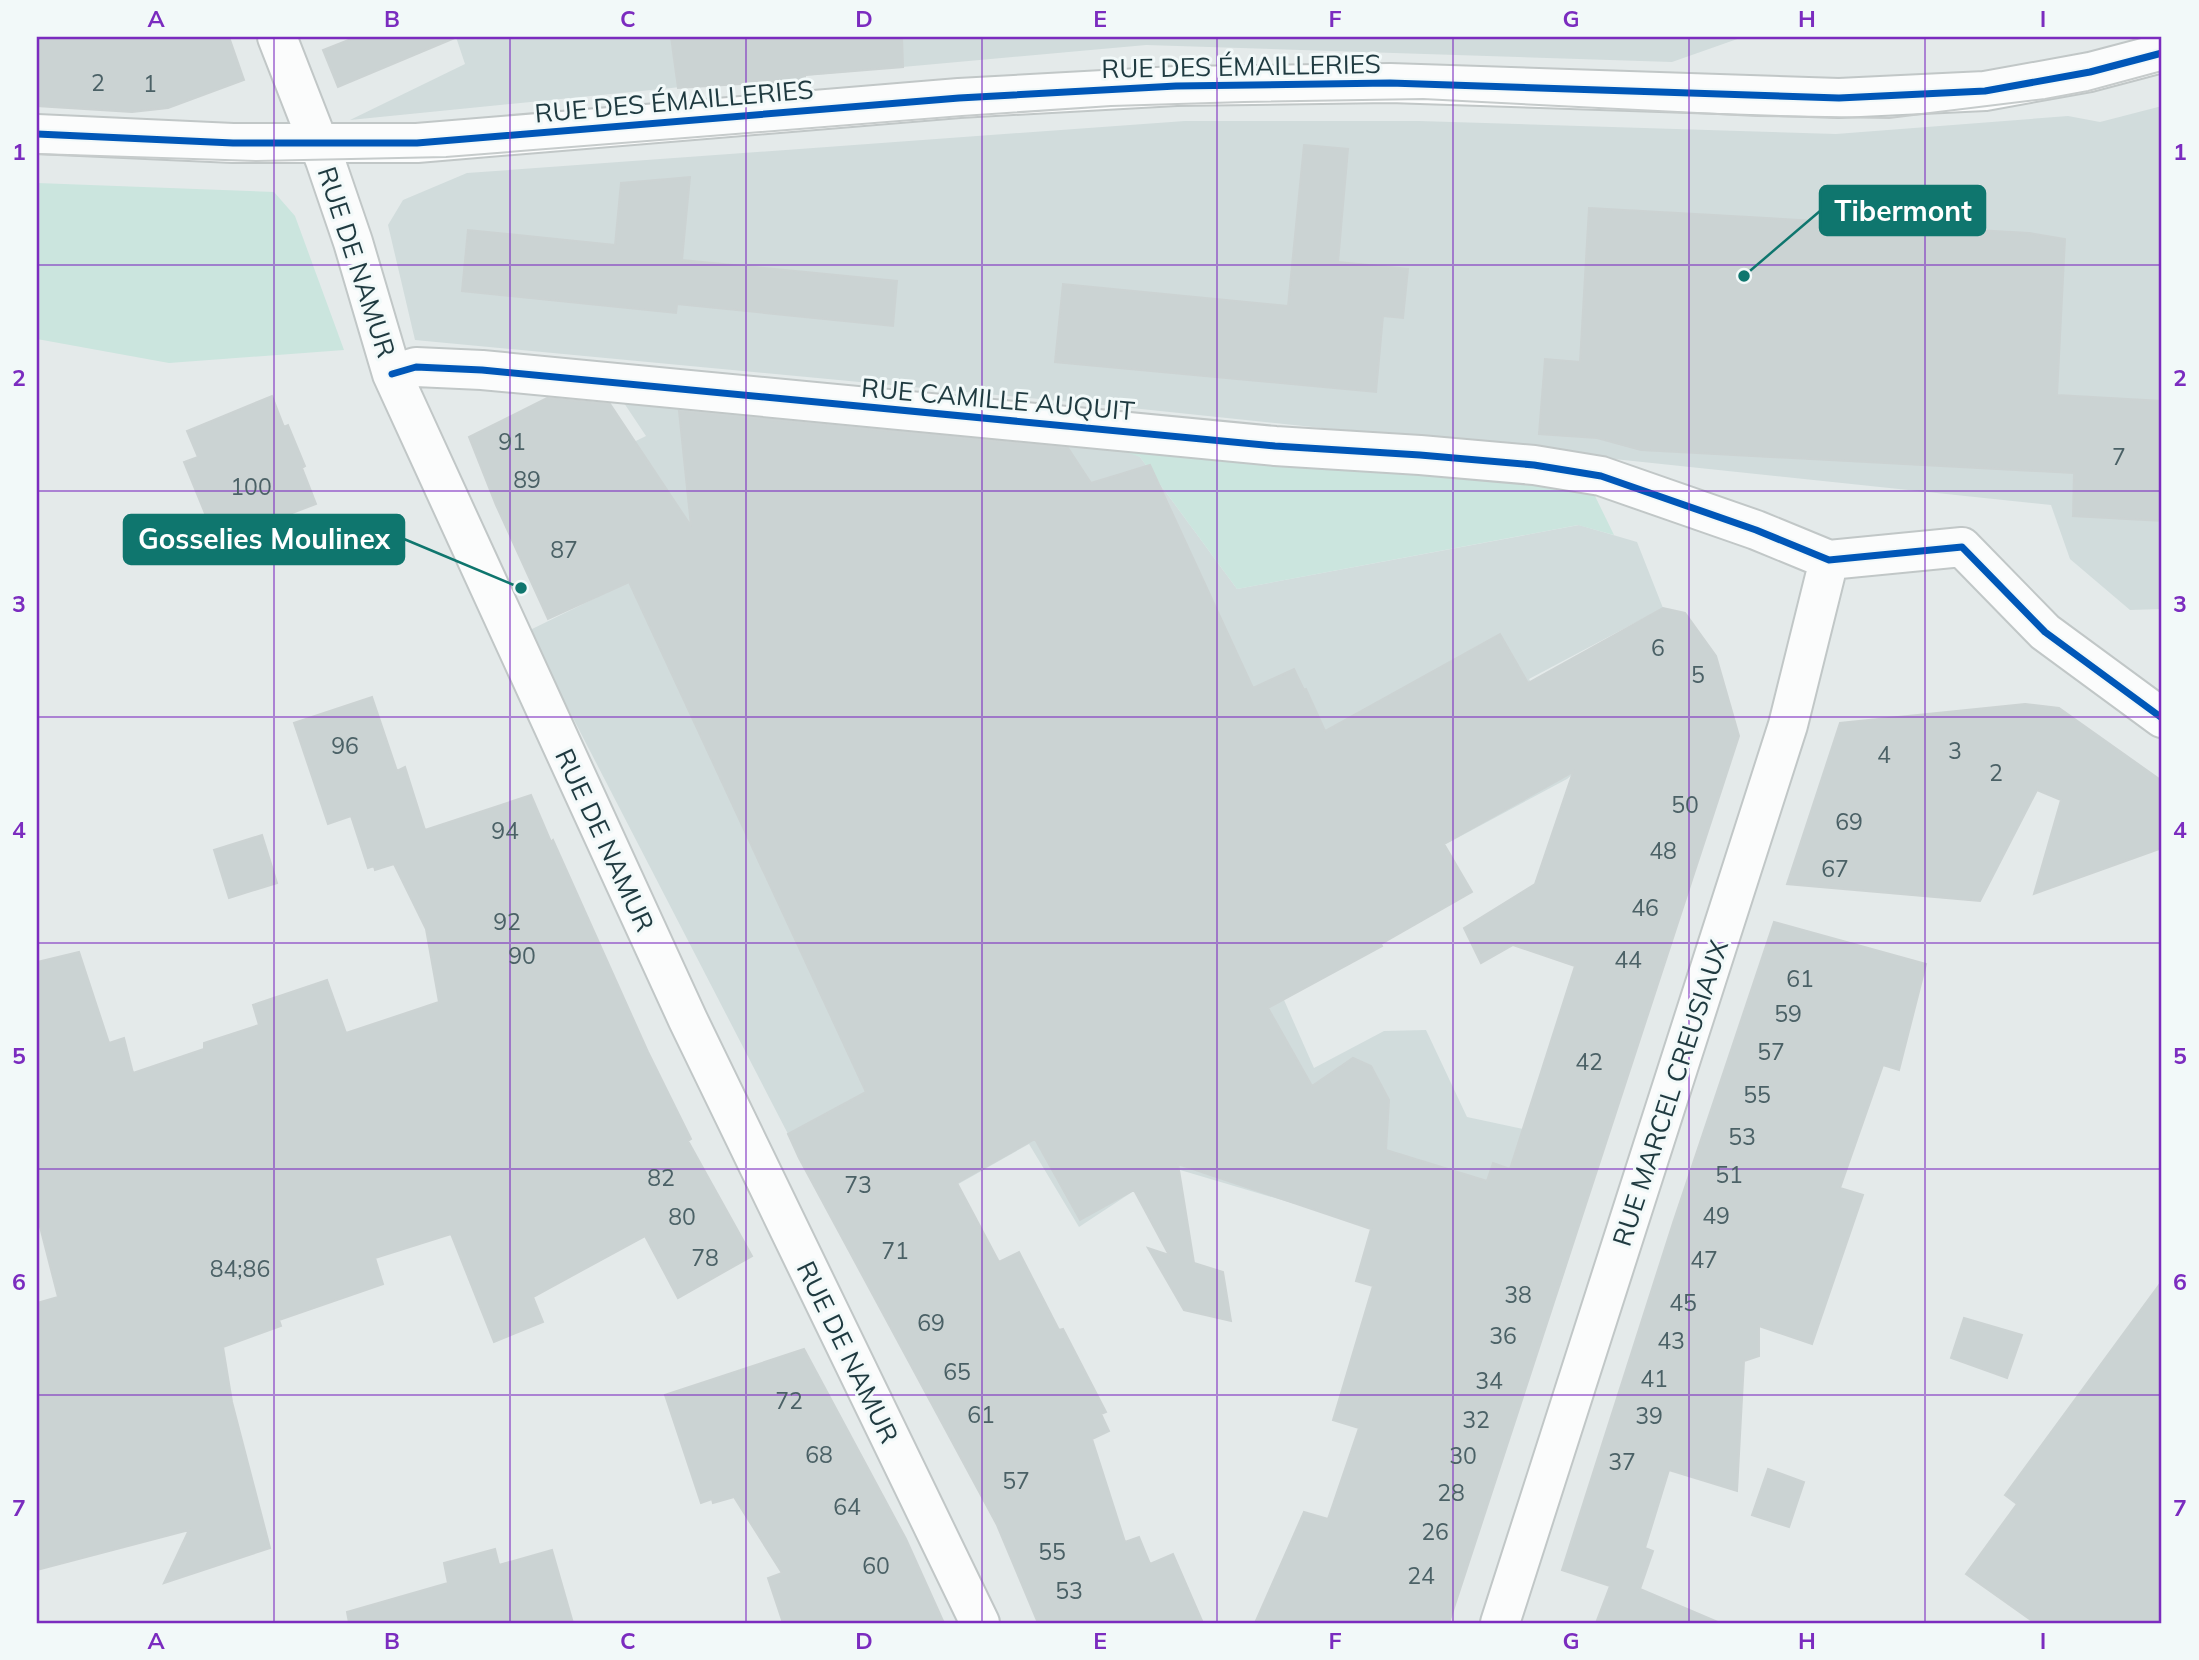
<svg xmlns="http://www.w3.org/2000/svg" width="2199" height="1660" font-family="Mulish,sans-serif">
	<rect width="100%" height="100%" fill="#e4eaea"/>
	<path fill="#d1dcdc" d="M456,37H1743L1672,62L1146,45L681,87L350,120L465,64Z
		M2162,106V609L2130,610L2070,559L2051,505L1103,405L415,340L388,225L403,200L467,173L1185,121H1419L1836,134L2068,116L2100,122Z
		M622,400L1084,428L1140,457L1237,589L1579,525L1637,542L1663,608L1529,679L1583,766L1567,779L1394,872L1415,923L1284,1000L1314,1068L1384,1031L1426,1030L1467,1117L1523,1129L1601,1155L1560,1286L1491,1262L1170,1167L1079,1227L1029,1144L916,1208L788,1134L528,631L626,583L693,560L599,459L646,436Z"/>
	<path fill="#cbe5de" d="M37,183L274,192L295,216L344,350L169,363L37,339Z
		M1114,448L1534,465L1595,496L1614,535L1578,525L1237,589L1140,457Z"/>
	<path fill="#cbd3d3" stroke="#ccd3d3" stroke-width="2" fill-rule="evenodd" d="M37,37H229L244,80L168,108L132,112L37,106Z
		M356,37H457L338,87L323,50Z
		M671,37H902L903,67L805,75V80L678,88Z
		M1304,145L1348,149L1338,262L1408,269L1403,318L1383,316L1376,392L1055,362L1063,284L1288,306Z
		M690,177L682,260L897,281L893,326L677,304L676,313L462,291L468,230L615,245L621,183Z
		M1589,208L2029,233L2065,239L2057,395L2162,401V521L2073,516L2074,473L1641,450L1597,438L1539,434L1545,359L1580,362Z
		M272,396L284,427L288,425L305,466L302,468L316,504L263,524L266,530L220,550L184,462L198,457L187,431Z
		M547,398L610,404L691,526L679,411L1068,448L1091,483L1150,465L1253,688L1294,669L1304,690L1306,689L1325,731L1500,634L1528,683L1663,608L1685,613L1716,656L1739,736L1449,1623H1255L1304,1512L1328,1519L1359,1428L1333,1420L1373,1286L1356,1281L1371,1229L1178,1164L1194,1263L1223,1272L1231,1321L1184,1310L1148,1248L1169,1255L1134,1190L1080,1220L1035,1139L957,1183L999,1262L1019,1252L1059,1330L1063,1329L1106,1412L1101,1414L1109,1431L1092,1439L1125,1542L1139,1537L1150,1564L1173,1554L1203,1623H1038L997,1525L799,1158L788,1134L866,1092L629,582L548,619L496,505L469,437ZM1573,772L1535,884L1464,928L1481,963L1513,945L1575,966L1510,1169L1493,1163L1487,1181L1386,1150L1389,1100L1371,1066L1353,1058L1312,1086L1268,1008L1382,946L1381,944L1472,892L1444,844Z
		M372,697L397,771L405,767L425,830L531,795L551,842L553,840L648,1052L691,1139L688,1141L752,1256L678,1298L645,1236L533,1297L543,1322L494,1342L451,1234L375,1258L383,1284L279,1320L281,1326L223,1347L232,1402L270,1548L164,1583L189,1530L37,1570V1303L58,1297L37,1215V962L79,952L109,1043L124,1038L133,1073L204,1049V1043L259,1025L253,1005L327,980L346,1033L439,1002L426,929L394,864L375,870L374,866L368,868L351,816L328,824L294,723Z
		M2025,704L2059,708L2162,781V848L2034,894L2061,800L2037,790L1980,901L1787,884L1840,723Z
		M262,835L277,883L229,898L214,850Z
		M1774,922L1926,964L1899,1070L1883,1065L1840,1188L1863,1195L1812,1344L1759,1326V1356L1744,1361L1737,1491L1669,1470L1645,1548L1653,1551L1640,1589L1720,1623H1596L1610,1586L1562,1570L1673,1223Z
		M2162,1281V1623H2035L1966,1574L2017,1504L2005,1495Z
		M1964,1318L2022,1335L2007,1378L1951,1358Z
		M804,1349L906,1539L944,1623H783L768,1578L782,1573L734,1497L713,1503L712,1499L701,1503L665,1395Z
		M1768,1469L1804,1482L1789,1527L1752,1515Z
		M495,1549L499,1565L552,1550L573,1623H349L347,1612L448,1583L444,1563Z"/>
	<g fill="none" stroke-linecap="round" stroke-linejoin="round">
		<defs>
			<path id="minor" d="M277,37L325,160L353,242L392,374L688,1020L980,1623
				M37,134L233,143H417L959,98L1176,86L1390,83L1839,98L1985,91L2090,72L2162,53
				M392,374L416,367L482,370L1275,446L1420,455L1534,465L1601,476L1756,530L1829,560L1962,547L2045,632L2162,718
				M1500,1623L1788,725L1829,560"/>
		</defs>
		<use href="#minor" stroke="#c1c7c7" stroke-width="42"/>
		<use href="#minor" stroke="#fbfcfc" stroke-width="38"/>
		<path stroke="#c6cbcb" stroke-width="2" d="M37,154L256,161L446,157L962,116L1111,106L1244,102L1423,99L1757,116L1889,118L2045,99L2088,91L2162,71"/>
		<defs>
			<path id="cycleway" d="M37,134L233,143H417L959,98L1176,86L1390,83L1839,98L1985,91L2090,72L2162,53
				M392,374L416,367L482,370L1275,446L1420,455L1534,465L1601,476L1756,530L1829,560L1962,547L2045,632L2162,718"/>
		</defs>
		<use href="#cycleway" stroke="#f2f9f9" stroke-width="11"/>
		<use href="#cycleway" stroke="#0057b8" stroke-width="7"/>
	</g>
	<path fill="none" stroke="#7b2cbf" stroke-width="2" stroke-opacity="0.55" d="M274,37V1623M510,37V1623M746,37V1623M982,37V1623M1217,37V1623M1453,37V1623M1689,37V1623M1925,37V1623M37,265H2162M37,491H2162M37,717H2162M37,943H2162M37,1169H2162M37,1395H2162"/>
	<g text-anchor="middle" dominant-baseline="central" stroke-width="6" stroke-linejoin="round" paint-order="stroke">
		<g font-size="23" fill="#4b6166">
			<text x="98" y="82">2</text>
			<text x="150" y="83">1</text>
			<text x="512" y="441">91</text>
			<text x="2119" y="456">7</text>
			<text x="527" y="479">89</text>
			<text x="251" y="486">100</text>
			<text x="564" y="549">87</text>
			<text x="1658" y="647">6</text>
			<text x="1698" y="674">5</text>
			<text x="345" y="745">96</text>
			<text x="1955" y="750">3</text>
			<text x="1884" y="754">4</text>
			<text x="1996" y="772">2</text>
			<text x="1685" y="804">50</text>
			<text x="1849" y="821">69</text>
			<text x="505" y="830">94</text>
			<text x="1663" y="850">48</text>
			<text x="1835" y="868">67</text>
			<text x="1645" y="907">46</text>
			<text x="507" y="921">92</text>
			<text x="522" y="955">90</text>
			<text x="1628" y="959">44</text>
			<text x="1800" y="978">61</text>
			<text x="1788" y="1013">59</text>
			<text x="1771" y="1051">57</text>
			<text x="1589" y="1061">42</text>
			<text x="1757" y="1094">55</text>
			<text x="1742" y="1136">53</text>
			<text x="1729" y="1174">51</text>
			<text x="661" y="1177">82</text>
			<text x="858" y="1184">73</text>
			<text x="1716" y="1215">49</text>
			<text x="682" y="1216">80</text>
			<text x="895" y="1250">71</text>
			<text x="705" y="1257">78</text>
			<text x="1704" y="1259">47</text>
			<text x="240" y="1268">84;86</text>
			<text x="1518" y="1294">38</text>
			<text x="1683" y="1302">45</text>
			<text x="931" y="1322">69</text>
			<text x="1503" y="1335">36</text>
			<text x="1671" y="1340">43</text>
			<text x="957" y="1371">65</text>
			<text x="1654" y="1378">41</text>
			<text x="1489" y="1380">34</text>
			<text x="789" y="1400">72</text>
			<text x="981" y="1414">61</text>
			<text x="1649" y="1415">39</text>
			<text x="1476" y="1419">32</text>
			<text x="819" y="1454">68</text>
			<text x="1463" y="1455">30</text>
			<text x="1622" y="1461">37</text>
			<text x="1016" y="1480">57</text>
			<text x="1451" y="1492">28</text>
			<text x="847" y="1506">64</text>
			<text x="1435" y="1531">26</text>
			<text x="1052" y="1551">55</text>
			<text x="876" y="1565">60</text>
			<text x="1421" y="1575">24</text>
			<text x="1069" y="1590">53</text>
		</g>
		<g font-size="26" fill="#1f3a40" stroke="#f2f9f9">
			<text transform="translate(1241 66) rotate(-1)">RUE DES ÉMAILLERIES</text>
			<text transform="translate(674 101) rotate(-5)">RUE DES ÉMAILLERIES</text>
			<text transform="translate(357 262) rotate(72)">RUE DE NAMUR</text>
			<text transform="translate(998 399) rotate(5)">RUE CAMILLE AUQUIT</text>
			<text transform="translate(605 840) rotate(65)">RUE DE NAMUR</text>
			<text transform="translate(1670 1093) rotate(-72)">RUE MARCEL CREUSIAUX</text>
			<text transform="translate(848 1352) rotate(64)">RUE DE NAMUR</text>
		</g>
	</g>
	<path fill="none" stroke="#0f766e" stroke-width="2.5" d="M1744 276L1820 211M521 588L404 539"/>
	<g fill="#0f766e" stroke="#f2f9f9" stroke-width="2.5">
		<circle cx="1744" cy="276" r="7"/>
		<circle cx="521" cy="588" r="7"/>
	</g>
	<g fill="#0f766e" stroke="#0f766e" stroke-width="2.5">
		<rect x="1820" y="186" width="165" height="49" rx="7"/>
		<rect x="124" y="515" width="280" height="49" rx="7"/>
	</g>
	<g font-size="28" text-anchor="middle" font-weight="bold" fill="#fff">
		<text x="1903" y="221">Tibermont</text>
		<text x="264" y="549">Gosselies Moulinex</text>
	</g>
	<rect width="2199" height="1660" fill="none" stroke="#f2f9f9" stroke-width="77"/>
	<rect x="38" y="38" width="2122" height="1584" fill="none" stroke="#7b2cbf" stroke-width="2.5"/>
	<g font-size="23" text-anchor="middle" font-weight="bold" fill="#7b2cbf">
		<text x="156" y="27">A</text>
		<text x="392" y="27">B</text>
		<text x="628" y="27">C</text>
		<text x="864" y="27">D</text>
		<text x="1100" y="27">E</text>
		<text x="1335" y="27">F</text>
		<text x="1571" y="27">G</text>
		<text x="1807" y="27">H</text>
		<text x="2043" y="27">I</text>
		<text x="19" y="160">1</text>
		<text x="2180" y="160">1</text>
		<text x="19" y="386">2</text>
		<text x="2180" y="386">2</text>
		<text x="19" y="612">3</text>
		<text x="2180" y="612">3</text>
		<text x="19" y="838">4</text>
		<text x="2180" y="838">4</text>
		<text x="19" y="1064">5</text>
		<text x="2180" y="1064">5</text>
		<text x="19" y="1290">6</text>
		<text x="2180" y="1290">6</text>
		<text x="19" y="1516">7</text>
		<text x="2180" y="1516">7</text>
		<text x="156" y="1649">A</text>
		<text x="392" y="1649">B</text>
		<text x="628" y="1649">C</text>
		<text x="864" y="1649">D</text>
		<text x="1100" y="1649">E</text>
		<text x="1335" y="1649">F</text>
		<text x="1571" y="1649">G</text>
		<text x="1807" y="1649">H</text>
		<text x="2043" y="1649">I</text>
	</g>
</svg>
